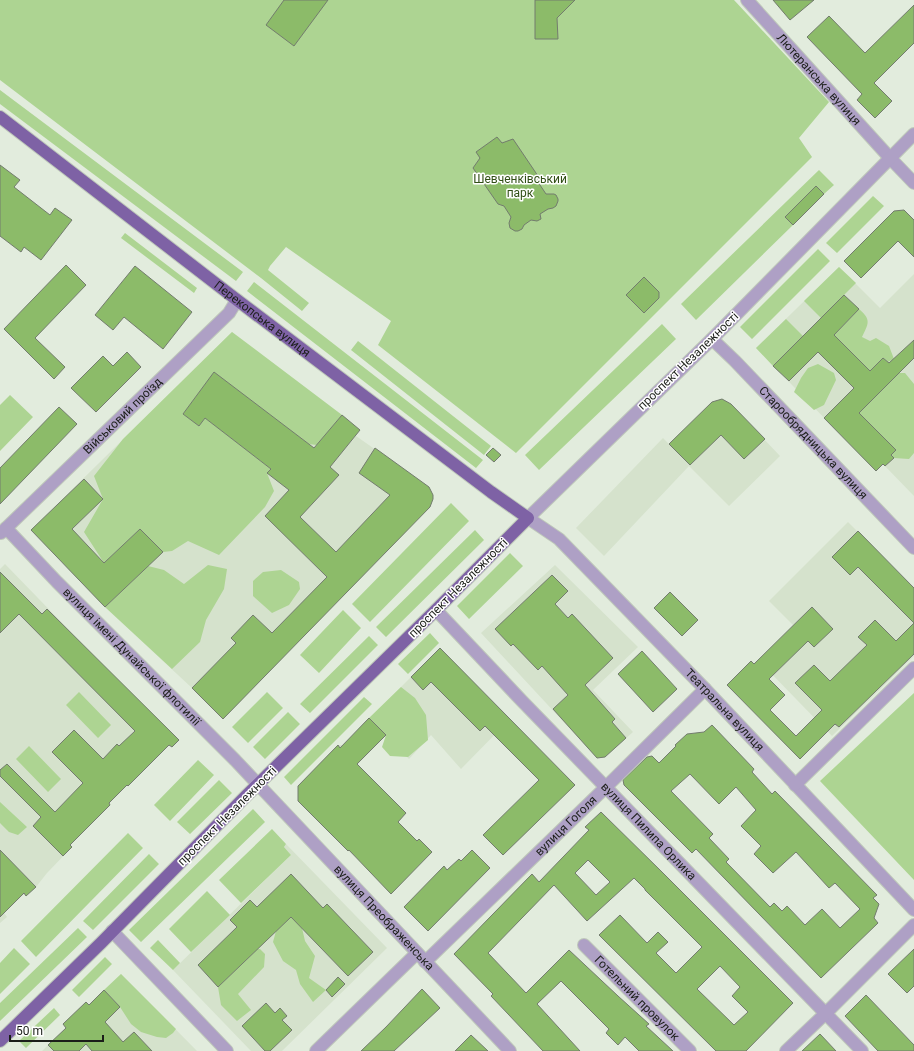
<svg xmlns="http://www.w3.org/2000/svg" width="914" height="1051" font-family="Roboto,sans-serif">
	<rect width="100%" height="100%" fill="#e2ecdd"/>
	<path fill="#d5e2cc" d="M839,267L880,308L914,274V496L883,464L876,471L756,348Z
		M232,332L342,415L317,445L335,460L356,436L429,487L432,493L433,499L430,507L223,719L192,688L105,607L31,530Z
		M722,399L731,404L780,456L729,506L689,466L604,556L576,528L663,438L669,444L712,402Z
		M848,522L914,588V656L832,736L758,660L793,625L769,601Z
		M5,564L102,664L179,740L172,747L169,745L128,786L127,785L109,803L110,805L70,845L72,847L47,873L36,887L26,896L24,894L4,913L7,917L0,923V569Z
		M555,565L638,647L593,690L633,732L605,757L597,758L481,633Z
		M440,648L510,719L461,769L431,735L409,759L386,735L357,765L406,813L359,860L348,851L298,801V786L338,745H343Z
		M286,844L387,948L282,1051H251L173,970L291,855L284,847Z
		M121,974L197,1051H42L66,1028L63,1024L86,1002L89,1005Z"/>
	<path fill="#add492" d="M0,0H734L829,102L799,138L812,157L516,453L378,345L391,321L286,247L270,266L268,270L309,303L302,311L261,278L0,80Z
		M0,90L243,272L236,281L0,104Z
		M819,170L834,185L824,194L816,186L785,217L793,225L696,320L681,304Z
		M873,196L884,206L837,253L826,243Z
		M125,233L197,288L194,293L121,238Z
		M818,249L830,261L752,339L740,327Z
		M839,267L856,283L821,318L804,301Z
		M254,282L483,460L476,468L247,291Z
		M859,309C872,320 868,324 862,337L870,341L876,338L889,346L894,359L888,362L883,358L870,371L834,335Z
		M786,319L803,336L773,366L756,348Z
		M662,324L676,339L539,470L525,455Z
		M232,332L342,415L317,445L308,444L214,373L183,414L199,426L205,418L271,469L267,473L274,491L265,507L219,555L188,541L172,551L163,552L140,529L104,563L84,532L103,499L94,476L123,439Z
		M358,341L491,446L484,455L351,350Z
		M818,364L834,373L836,380L824,405L814,410L794,392L801,378L808,368Z
		M899,373H905L914,384V453L909,459L894,458L859,413Z
		M10,395L33,417L0,451V405Z
		M451,503L469,521L370,622L352,604Z
		M475,530L484,540L386,637L376,627Z
		M510,553L523,566L469,619L457,606Z
		M208,565L227,569L224,589L206,620L200,642L172,669L105,607L148,566L164,570L184,584Z
		M281,570L299,582L300,589L289,605L272,613L253,596V581L263,572Z
		M343,610L361,628L319,673L300,655Z
		M430,633L439,643L408,674L398,664Z
		M369,636L378,645L310,713L300,704Z
		M401,687L415,698L426,715L428,740L408,757L390,756L382,747L386,735L369,718Z
		M79,692L111,725L98,738L66,705Z
		M267,692L283,708L248,743L232,727Z
		M914,693V880L820,781Z
		M364,697L372,704L291,785L284,777Z
		M288,712L300,724L265,759L253,747Z
		M29,746L61,779L48,792L16,759Z
		M198,760L214,775L170,821L154,805Z
		M219,780L232,793L190,834L177,822Z
		M0,802L27,827L18,835L9,832L0,823Z
		M253,809L265,822L141,942L129,930Z
		M272,829L286,844L284,847L291,855L241,903L219,880Z
		M128,833L143,848L36,957L21,941Z
		M149,854L159,864L93,930L83,921Z
		M207,891L230,915L191,952L169,929Z
		M300,908L302,928L305,941L315,956L309,978L326,990L313,1002L300,984L296,970L283,961L273,942L276,931Z
		M78,928L87,937L0,1021V1003Z
		M158,940L180,963L173,970L150,948Z
		M14,948L30,964L0,994V963Z
		M257,949H260L265,954L264,967L238,994L251,1010L237,1021L221,1005L218,987Z
		M105,957L112,964L79,997L72,990Z
		M121,974L176,1029L173,1033L166,1038L157,1037L141,1032L131,1024L120,1007L104,990Z
		M54,1008L60,1015L26,1048L19,1041Z"/>
	<path fill="#8cbb69" stroke="#737c6e" fill-rule="evenodd" d="M284,0H328L294,46L266,25Z
		M535,0H575L557,18L558,39H535Z
		M773,0H814L790,20Z
		M914,5V43L874,83L892,101L875,118L857,100L862,94L807,37L829,16L865,53Z
		M497,137L502,143L513,139L538,176V182L546,194H554L556,195L558,199V201L556,206L553,208L548,209L540,214L541,219L537,221L531,220L524,225L522,229L518,231H515L510,228L509,223L511,217L504,206L498,204L473,168L480,158L476,152Z
		M0,165L20,180L14,187L50,215L55,208L72,220L41,260L24,247L21,252L0,236Z
		M816,186L824,194L793,225L785,217Z
		M904,210L914,220V257L898,241L861,278L844,261L894,211Z
		M66,265L86,285L35,338L65,367L54,379L4,329Z
		M135,266L192,312L163,349L124,317L113,330L95,315Z
		M644,277L659,292V298L644,313L626,295Z
		M844,295L859,309L834,335L870,371L883,358L889,363L914,340V358L859,413L896,450L891,455L894,458L885,466L883,464L876,471L824,418L854,388L818,352L789,381L773,366Z
		M127,352L141,367L96,412L71,388L103,356L113,366Z
		M214,372L314,448L342,415L360,430L330,467L339,475L300,517L336,552L390,495L359,473L375,448L429,487L433,495V499L430,507L223,719L192,688L236,643L231,638L253,615L272,633L327,577L265,516L289,490L267,473L271,469L205,418L199,426L183,414Z
		M722,399L731,404L765,439L744,459L721,435L690,465L669,444L712,402Z
		M59,407L77,424L0,504V468Z
		M493,448L501,455L494,462L486,455Z
		M84,479L103,499L72,529L104,563L140,529L163,552L105,607L31,530Z
		M858,531L914,588V654L839,727L835,724L800,759L727,685L751,661L754,664L812,607L833,629L814,647L808,641L769,679L785,695L770,710L796,736L822,710L795,683L814,665L830,681L867,645L858,637L875,620L896,641L914,623L858,567L850,575L832,557Z
		M0,572L42,614L47,609L179,740L172,747L169,745L128,786L127,785L109,803L110,805L70,845L72,847L63,856L33,826L41,817L0,776V770L7,764L55,812L83,783L52,752L74,730L103,759L117,744L119,746L135,731L19,614L0,633Z
		M552,575L568,591L555,604L568,618L572,614L613,658L585,685L615,719L612,722L626,738L605,757L597,758L553,709L568,695L542,666L538,670L513,644L511,646L495,629Z
		M670,592L698,620L682,636L654,608Z
		M440,648L575,785L503,855L483,835L539,780L485,726L480,731L431,682L423,690L411,677Z
		M642,651L677,689L653,712L618,674Z
		M369,718L386,735L357,764L406,813L398,822L417,841L419,839L432,852L391,894L349,850L348,851L298,801V786L338,745L340,748Z
		M712,725L754,769L752,772L772,794L775,791L877,895L873,898L879,904L874,918L878,923L821,978L696,849L692,853L624,785L623,780L647,757L652,756L659,763L676,746L675,745L687,734L704,732ZM690,774L719,804L736,787L756,810L741,826L761,846L754,854L773,873L796,852L829,888L835,883L860,909L840,928L822,909L805,925L787,906L782,911L774,903L770,907L726,862L729,859L709,838L713,834L671,791Z
		M601,812L662,872L793,1003L746,1051H716L599,935L620,915L647,943L658,932L668,942L656,953L676,973L702,947L645,890V889L634,878L587,921L554,885L488,953L526,993L569,950L618,996L649,1024L646,1026L673,1051H639L625,1037L618,1045L606,1033L609,1029L561,981L537,1004L580,1051H543L491,996L493,994L454,954L532,874L539,882L589,830L585,827ZM588,860L610,882L596,895L575,873ZM720,966L740,987L732,996L748,1012L734,1025L697,989Z
		M0,850L36,887L26,896L24,893L0,917Z
		M472,850L490,868L428,931L404,907L444,866L447,870L459,859L461,861Z
		M291,874L323,908L327,904L373,952L348,976L291,917L218,987L198,965L237,927L230,920L250,900L257,907Z
		M914,949V986L907,993L888,974Z
		M338,977L345,984L332,997L326,990Z
		M422,989L440,1008L394,1051H361L386,1027Z
		M104,990L120,1007L105,1022L123,1042L134,1032L152,1051H92L86,1044L79,1051H54L48,1045L66,1028L63,1024L86,1002L89,1005Z
		M866,995L914,1045V1051H878L845,1016Z
		M266,1003L275,1013L280,1008L287,1016L282,1020L292,1030L270,1051H265L242,1026Z
		M820,1034L836,1051H802Z
		M471,1035L488,1051H455Z"/>
	<g fill="none" stroke-linecap="round" stroke-linejoin="round">
		<defs>
			<g id="minor">
				<path id="s1" d="M747,0L890,158L914,183"/>
				<path id="s2" d="M914,134L712,339L528,518L559,539L705,689L914,910"/>
				<path id="s3" d="M712,339L735,361L914,548"/>
				<path id="s4" d="M6,528L57,582L235,760L510,1051"/>
				<path id="s5" d="M1,533L229,313L237,300"/>
				<path id="s6" d="M436,610L522,701L862,1051"/>
				<path d="M795,785L914,668"/>
				<path d="M112,931L227,1051"/>
				<path id="s7" d="M584,945L690,1051"/>
				<path id="s8" d="M425,962L606,787L705,689"/>
				<path d="M316,1051L417,953"/>
				<path d="M786,1051L826,1013L914,925"/>
			</g>
			<g id="major">
				<path id="s9" d="M0,117L237,300L491,492L528,518L436,610L247,795L101,943L0,1041"/>
			</g>
		</defs>
		<use href="#minor" stroke="#bec7ba" stroke-width="14"/>
		<use href="#major" stroke="#bec7ba" stroke-width="14"/>
		<use href="#minor" stroke="#aea0c5" stroke-width="12"/>
		<use href="#major" stroke="#7e62a5" stroke-width="12"/>
	</g>
	<g text-anchor="middle" dominant-baseline="central" stroke-width="3" stroke-linejoin="round" paint-order="stroke">
		<g font-size="12" fill="#1b1e19" stroke="#fff">
			<text stroke="none"><textPath href="#s1" startOffset="107">Лютеранська вулиця</textPath></text>
			<text stroke="none"><textPath href="#s9" startOffset="331">Перекопська вулиця</textPath></text>
			<text transform="translate(688 361) rotate(-44)">проспект Незалежності</text>
			<text stroke="none"><textPath href="#s5" startOffset="169">Військовий проїзд</textPath></text>
			<text stroke="none"><textPath href="#s3" startOffset="145">Старообрядницька вулиця</textPath></text>
			<text transform="translate(458 588) rotate(-45)">проспект Незалежності</text>
			<text stroke="none"><textPath href="#s4" startOffset="180">вулиця імені Дунайської флотилії</textPath></text>
			<text stroke="none"><textPath href="#s2" startOffset="820">Театральна вулиця</textPath></text>
			<text transform="translate(227 816) rotate(-45)">проспект Незалежності</text>
			<text stroke="none"><textPath href="#s8" startOffset="196">вулиця Гоголя</textPath></text>
			<text stroke="none"><textPath href="#s6" startOffset="307">вулиця Пилипа Орлика</textPath></text>
			<text stroke="none"><textPath href="#s4" startOffset="543">вулиця Преображенська</textPath></text>
			<text stroke="none"><textPath href="#s7" startOffset="75">Готельний провулок</textPath></text>
		</g>
		<g font-size="12" fill="#314f16" stroke="#fff">
			<text x="520" y="179">Шевченківський<tspan x="520" dy="14">парк</tspan></text>
		</g>
	</g>
	<path d="M10 1035v6h93v-6" fill="none" stroke="#1b1e19" stroke-width="2"/>
	<text x="16" y="1035" font-size="12" fill="#1b1e19" stroke="#ffffff" stroke-width="3" paint-order="stroke">50 m</text>
</svg>
